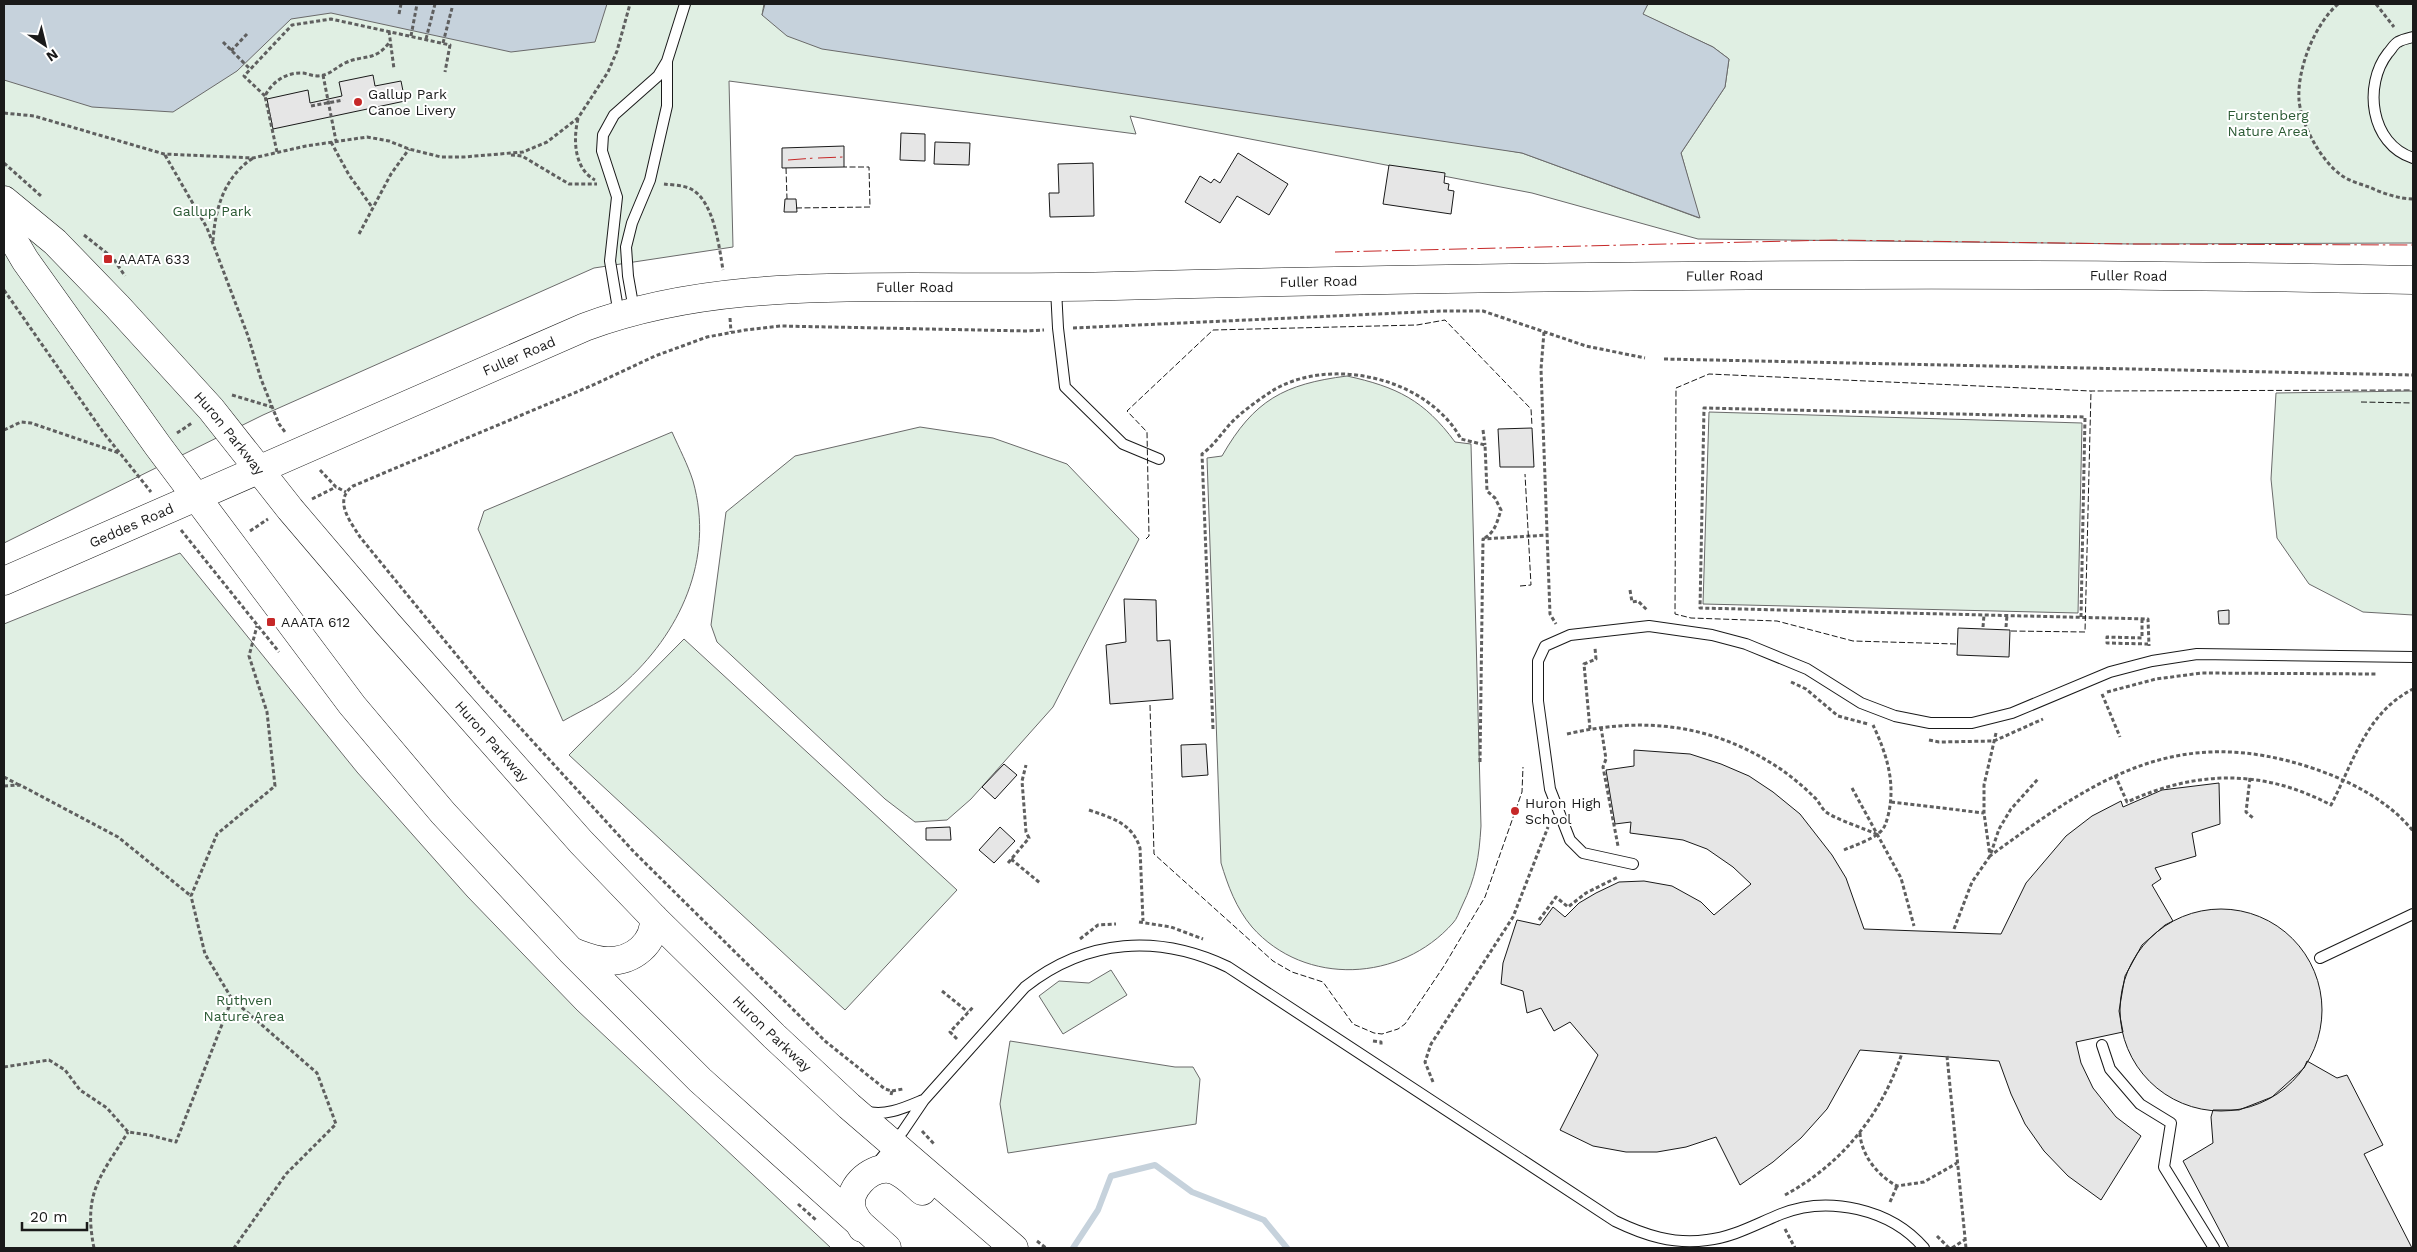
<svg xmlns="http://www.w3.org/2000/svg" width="2417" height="1252" font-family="'Work Sans',sans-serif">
	<rect width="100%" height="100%" fill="#fff"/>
	<path fill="#e0efe3" stroke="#6a6a6a" d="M4,4H764L762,15L1522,153L1699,218L1681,153L1725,87L1729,59L1713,47L1642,14L1648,4H2413V243L2135,244L1698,239L1532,193L1130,116L1136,134L729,81L733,247L594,268L263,415L4,543Z
		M1347,376C1397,387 1424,400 1455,442L1471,444L1481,826C1479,858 1476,877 1462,906C1459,912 1457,919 1453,923C1401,982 1305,987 1252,927C1236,908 1228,886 1221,863L1207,458L1222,456C1254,400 1284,384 1347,376Z
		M2413,391V615L2363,612L2309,584L2277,538L2271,479L2276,393Z
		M1709,412L2082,423L2078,613L1703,604Z
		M920,427L993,438L1067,464L1139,539L1053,707L971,799L947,820L915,822L885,799L717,642L711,625L726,512L795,456Z
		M672,432C679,448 688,465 693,481C715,559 680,634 622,685C606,700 582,710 563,721L478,529L484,511Z
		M180,553L357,772L467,896L577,1010L831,1248H4V624Z
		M684,639L957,890L845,1010L569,755Z
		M1111,970L1127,995L1063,1034L1039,996L1059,981L1089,983Z
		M1010,1041L1175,1067H1193L1200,1079L1196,1124L1008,1153L1000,1104Z"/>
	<path fill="#c6d2dc" stroke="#6a6a6a" d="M4,4H607L595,42L511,52L331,13L291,19L237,71L173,112L92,107L4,80Z
		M765,4H1648L1643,14L1713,47L1729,59L1725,87L1681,153L1700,218L1522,153L822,49L787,36L762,15Z"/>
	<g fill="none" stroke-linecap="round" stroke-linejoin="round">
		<path stroke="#c6d2dc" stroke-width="6" d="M1073,1248L1098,1210L1111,1176L1155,1165L1192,1192L1264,1220L1287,1248"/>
	</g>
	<path fill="#e6e6e6" stroke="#1a1a1a" d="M373,75L375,86L401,81L405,101L273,129L267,99L308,90L310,103L342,96L339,82Z
		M901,133L925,134V161L900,160Z
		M935,142L970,143L969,165L934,164Z
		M844,146V167L782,168V148Z
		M1238,153L1288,184L1269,215L1237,196L1220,223L1185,202L1200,176L1211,183L1214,179L1220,183Z
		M1093,163L1094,216L1050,217L1049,193H1059L1058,164Z
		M1389,165L1445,173L1444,183L1449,184L1448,190L1454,191L1451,214L1383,204Z
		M785,199H796L797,212H784Z
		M1532,428L1534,467H1500L1498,429Z
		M1124,599L1156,600L1157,641L1170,640L1173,699L1110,704L1106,645L1126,642Z
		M2229,610V624H2219L2218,611Z
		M1958,628L2010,630L2009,657L1957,655Z
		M1206,744L1208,775L1182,777L1181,745Z
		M1634,750L1690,754L1721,764L1749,776L1773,792L1800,814L1832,855L1846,878L1864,929L2001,934L2026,883L2066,836L2092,816L2121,801L2123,807L2162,790L2219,783L2220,824L2192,833L2196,856L2155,868L2161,879L2152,885L2173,921L2165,925L2142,945L2125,976L2119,1011L2123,1032L2076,1042L2081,1063L2093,1088L2116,1117L2141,1136L2101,1200L2068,1176L2044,1151L2025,1124L2011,1094L1999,1061L1860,1050L1827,1109L1801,1138L1773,1162L1740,1185L1716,1137L1686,1147L1657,1152H1626L1593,1146L1560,1130L1598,1055L1570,1022L1554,1031L1541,1008L1527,1013L1523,991L1501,984L1503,963L1517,920L1540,925L1553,907L1565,917L1579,903L1596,893L1619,882L1644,881L1672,886L1701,902L1714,915L1751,884L1733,867L1707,849L1683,840L1630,833L1631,822L1615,824L1606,770L1634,766Z
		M1004,764L1017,775L995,799L982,787Z
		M950,827L951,840H926V828Z
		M1000,827L1015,841L994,863L979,850Z
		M2120 1010a101 101 0 1 1 202 0a101 101 0 1 1-202 0Z
		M2307,1061L2337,1078L2347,1075L2383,1145L2364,1154L2412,1248H2229L2183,1161L2213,1143L2211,1117L2213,1110H2239L2272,1097L2304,1068Z"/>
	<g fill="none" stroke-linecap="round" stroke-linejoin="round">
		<defs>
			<path id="service" d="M2413,37C2409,38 2403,39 2398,42C2394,44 2391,50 2388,53C2363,85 2370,144 2413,158
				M1056,289L1058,328L1065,387L1123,444L1159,459
				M634,310L628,276L626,247L632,223L650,180L664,119L667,106V62
				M619,315L610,261L617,197L602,151L603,135L614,115L658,76L667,61L685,4
				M1633,864L1583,853L1570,840L1550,789L1538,701V661L1545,646L1570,635L1649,626L1712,635L1746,644L1807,669L1861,703L1895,716L1930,723H1972L2012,713L2110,672L2152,661L2197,654L2413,657
				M2320,958L2413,914
				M2102,1045L2110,1069L2140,1104L2171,1123L2164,1167L2214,1248
				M864,1111C885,1117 904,1108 923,1100
				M875,1166L903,1131L924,1100L1025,987C1087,938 1159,934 1228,967L1615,1221C1644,1235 1674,1245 1707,1240C1734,1237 1756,1224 1781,1214C1828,1195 1891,1209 1924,1248"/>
			<g id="secondary">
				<path id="s1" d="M4,200L55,242L117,306L211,409L290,509L388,624L581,842L654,918L774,1036L849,1106L1014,1248"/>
				<path d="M4,224L25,260L158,446L352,705L443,813L571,951L700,1080L887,1248"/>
				<path id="s2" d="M4,581L585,327C689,288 803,287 912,287C980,287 1047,288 1115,286C1547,275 1980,270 2413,280"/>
				<path d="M573,952C584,956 595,961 608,961C633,961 655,944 654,918"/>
				<path d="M862,1228C859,1222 854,1216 852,1210C846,1190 869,1167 889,1169C901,1170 913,1183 922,1191"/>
			</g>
		</defs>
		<use href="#service" stroke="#1a1a1a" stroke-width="12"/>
		<use href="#secondary" stroke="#1a1a1a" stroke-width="29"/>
		<path stroke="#5f5f5f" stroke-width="3" stroke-dasharray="4 2.5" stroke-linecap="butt" d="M2338,4C2315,24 2297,68 2299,100C2301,124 2321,161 2341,175C2349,181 2360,184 2369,187C2382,193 2399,199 2413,199
			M2376,4L2394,27
			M399,14L401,4
			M389,31L394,69
			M411,36L417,4
			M426,39L435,4
			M223,42L250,69
			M443,43L452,8
			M231,51L247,34
			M323,75L336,141
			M265,96L244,76L292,25L331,19L450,45L445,72
			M311,106L343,100
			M4,113L34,116L164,154L253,158L306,146L367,137L389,141L409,149L441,157H464L523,152L547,142L578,118L608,72L617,51L630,4
			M578,119C573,139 574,169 595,180
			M331,142L349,175L372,207
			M277,152L265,96C272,82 286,72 303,73C308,74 313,76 318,76C330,75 335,68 345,63C364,54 374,62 389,43
			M165,155L207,228L248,336L261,379L279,424L285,432
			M511,155L522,156L569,184H597
			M4,163L41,196
			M664,184C672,185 683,185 691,189C714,201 719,246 723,270
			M359,234L391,174L409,149
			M84,235L113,258L125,276
			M213,241C215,209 224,177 253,158
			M4,290L103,432L151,492
			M730,318L731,332
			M1073,328L1442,311H1483L1586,346L1645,358
			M1544,332L1541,369L1550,614L1556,624
			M1664,359L2413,375
			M232,395L272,407
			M4,430L21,422L31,423L119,453
			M1483,430L1485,445
			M177,433L192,423
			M320,470L336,487L346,492
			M312,499L336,487
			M181,530L279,652
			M250,531L268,519
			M1630,590L1632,602L1638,601L1647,610
			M2081,617L2085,417L1704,408L1700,608L2148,619L2149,646
			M2142,619V638L2107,637V643L2148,644
			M1983,627L1984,615
			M2006,627L2007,615
			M1791,682L1806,689L1838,716L1868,724
			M2107,692L2156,679L2202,673L2376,674
			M2102,694L2120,737
			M1601,727L1606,759L1603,767L1618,846
			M1213,729L1202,454C1216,444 1223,430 1236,418C1247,408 1260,399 1272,391C1330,355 1428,378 1461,439L1485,445L1487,491L1495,498L1501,510C1497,522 1495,533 1483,539
			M1590,729L1584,664L1596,659L1595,648
			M1996,733L1984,785V813L1990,856C2096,778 2178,722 2315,769C2350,781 2389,801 2413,831
			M1567,734C1645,716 1714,724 1782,770C1793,778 1804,787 1814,797C1819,801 1821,808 1826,812C1835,819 1866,829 1878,835
			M1929,740L1939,742L1994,741L2043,719
			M1480,762L1483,539L1547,535
			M2115,775L2127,802C2197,770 2263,769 2331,805C2354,761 2366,713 2413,689
			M4,777L19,785
			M2250,778L2246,812L2253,818
			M4,786L20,785L118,837L191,896
			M1852,788L1901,878L1914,926
			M1891,802L1984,813
			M1089,810C1112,818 1132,823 1140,848L1143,921
			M1844,850C1853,846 1873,839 1879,833C1885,828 1886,823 1888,816C1896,783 1887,755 1873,725
			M1011,859L1040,883
			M1008,863L1029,838L1026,832L1022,781L1026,765
			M1539,920L1556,897L1568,907L1586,893L1618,877
			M1139,922L1171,927L1203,939
			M1954,929L1972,882L1990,856L1999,829L2011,809L2038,779
			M1080,939L1098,925L1116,924
			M942,991L968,1012
			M232,999L317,1073L336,1124L286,1174L234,1248
			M957,1039L950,1032L974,1006
			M1373,1041L1381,1042V1046
			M1947,1056L1966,1248
			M4,1067L49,1060L65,1070L80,1090L107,1108L128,1132L149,1135L176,1142L232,999L205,954L191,896L217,834L275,786L267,712L249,656L257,626
			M1433,1082L1425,1062L1431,1044L1513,917L1548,827
			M892,1091L903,1089
			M891,1095L892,1091L885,1089L825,1041L634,852L481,685L360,537C350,521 333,500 353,486L593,385L655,356L707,337L745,330L781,326L1027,331L1044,330
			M922,1131L935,1145
			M1860,1133C1861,1155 1878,1176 1897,1186L1924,1182L1957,1163
			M1785,1195C1842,1164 1882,1114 1902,1053
			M1890,1202L1897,1186
			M798,1204L816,1220
			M1785,1229L1795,1248
			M1937,1236L1949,1248
			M1037,1241L1046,1248
			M94,1248C83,1193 100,1177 128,1132
			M1952,1248L1966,1239"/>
		<use href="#service" stroke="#fff" stroke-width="10"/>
		<use href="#secondary" stroke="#fff" stroke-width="28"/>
		<path stroke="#1a1a1a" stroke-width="1" stroke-dasharray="6 2.5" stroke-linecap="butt" d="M786,168L787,199
			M796,208L870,207L869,167H844
			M2361,402L2413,403
			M1146,539L1149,536L1147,432L1127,411L1213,330L1417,325L1445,320L1531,409L1532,426
			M1520,586L1531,585L1525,474
			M2011,631L2085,632L2091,391
			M1956,644L1853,641L1777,621L1691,618L1675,614L1676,388L1709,374L2091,391L2413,390
			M1150,705L1154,854L1273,961L1292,972L1323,982L1353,1024L1374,1033L1382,1034L1398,1029L1405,1024L1444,966L1485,897L1522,792L1523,767"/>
		<path stroke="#c62828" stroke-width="1" stroke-dasharray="18 4 2.5 4" stroke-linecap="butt" d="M818,158L843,157
			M788,160L815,158
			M1335,252L1833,240L2133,244L2413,245"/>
	</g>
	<g fill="#c62828" stroke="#fff" stroke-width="2">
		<circle cx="358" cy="102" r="5"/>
		<rect x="103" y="254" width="10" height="10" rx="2.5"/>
		<rect x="266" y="617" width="10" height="10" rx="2.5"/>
		<circle cx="1515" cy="811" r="5"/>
	</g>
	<g text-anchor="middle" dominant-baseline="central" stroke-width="4" stroke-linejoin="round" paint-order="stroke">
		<g font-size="14" fill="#1a1a1a" stroke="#fff" text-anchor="start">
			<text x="368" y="94">Gallup Park<tspan x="368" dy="16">Canoe Livery</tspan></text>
			<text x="118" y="259">AAATA 633</text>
			<text x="281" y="622">AAATA 612</text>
			<text x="1525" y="803">Huron High<tspan x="1525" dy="16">School</tspan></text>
		</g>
		<g font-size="14" fill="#2b5a34" stroke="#fff">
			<text x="2268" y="115">Furstenberg<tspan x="2268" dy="16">Nature Area</tspan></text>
			<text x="212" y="211">Gallup Park</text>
			<text x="244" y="1000">Ruthven<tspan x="244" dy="16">Nature Area</tspan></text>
		</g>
		<g font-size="14" fill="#1a1a1a" stroke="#fff">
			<text stroke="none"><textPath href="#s2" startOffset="2182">Fuller Road</textPath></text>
			<text stroke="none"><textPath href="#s2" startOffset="1778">Fuller Road</textPath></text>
			<text stroke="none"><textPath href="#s2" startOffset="1372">Fuller Road</textPath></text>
			<text stroke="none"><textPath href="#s2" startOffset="968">Fuller Road</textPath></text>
			<text stroke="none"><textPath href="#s2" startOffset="562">Fuller Road</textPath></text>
			<text stroke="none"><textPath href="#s1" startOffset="325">Huron Parkway</textPath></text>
			<text stroke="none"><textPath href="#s2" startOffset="139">Geddes Road</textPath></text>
			<text stroke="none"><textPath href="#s1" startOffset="730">Huron Parkway</textPath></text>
			<text stroke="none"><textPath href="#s1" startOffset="1135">Huron Parkway</textPath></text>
		</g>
	</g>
	<rect width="2417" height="1252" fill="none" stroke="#1a1a1a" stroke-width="10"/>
	<g transform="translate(45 45) rotate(145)" stroke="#ffffff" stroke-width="4" paint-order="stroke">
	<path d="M0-4L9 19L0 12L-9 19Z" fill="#1a1a1a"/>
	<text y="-8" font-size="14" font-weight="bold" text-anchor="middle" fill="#1a1a1a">N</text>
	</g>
	<path d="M22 1222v8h65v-8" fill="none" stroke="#1a1a1a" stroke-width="2.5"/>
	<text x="30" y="1222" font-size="15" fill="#1a1a1a" stroke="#ffffff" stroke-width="4" paint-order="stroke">20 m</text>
</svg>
